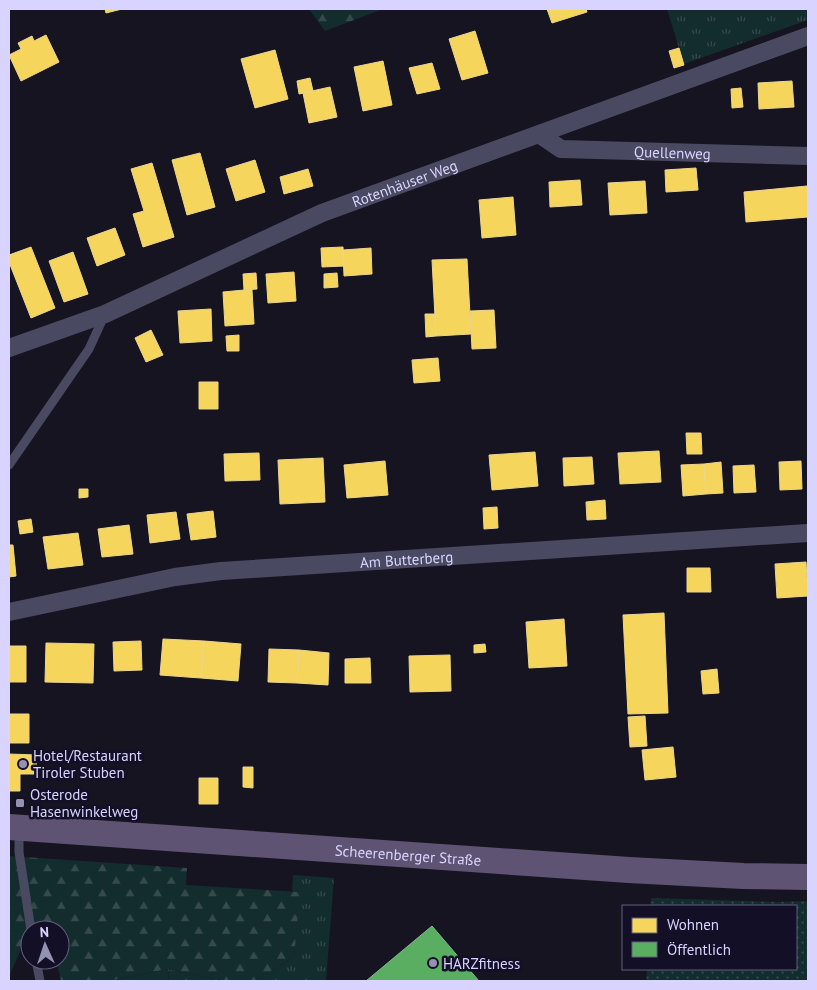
<svg xmlns="http://www.w3.org/2000/svg" width="817" height="990" font-family="'PT Sans',sans-serif">
	<defs>
		<pattern id="grass-tufts" width="24" height="20" patternUnits="userSpaceOnUse" patternTransform="scale(1.25)"><rect width="24" height="20" fill="#132c2d"/><path d="M3 7l-1-3M5 7V3M7 7l1-3M15 17l-1-3M17 17v-4M19 17l1-3" fill="none" stroke="#354a4c"/></pattern>
		<pattern id="forest-firs" width="22" height="20" patternUnits="userSpaceOnUse" patternTransform="scale(1.25)"><rect width="22" height="20" fill="#132c2d"/><path d="M5 1l3.5 6h-7zM16 11l3.5 6h-7z" fill="#354a4c"/></pattern>
		<pattern id="park-dots" width="8" height="8" patternUnits="userSpaceOnUse" patternTransform="scale(1.25)"><rect width="8" height="8" fill="#132c2d"/><path d="M2 2h.1M6 6h.1" fill="none" stroke="#354a4c" stroke-width="1.8" stroke-linecap="round"/></pattern>
	</defs>
	<rect width="100%" height="100%" fill="#161421"/>
	<path fill="url(#grass-tufts)" d="M667,9H808V20L684,64Z
		M293,875L334,878L326,981H255L294,957L299,892L292,891Z
		M168,969L225,981H169Z"/>
	<path fill="url(#forest-firs)" d="M309,9H383L325,31Z
		M9,856L187,868L186,885L300,892L294,957L255,981H225L168,969L109,981H61L56,960H60V930H30V936L26,937L9,977Z"/>
	<path fill="url(#park-dots)" d="M651,898L778,902L808,901V981H646L647,969H796V906H650Z"/>
	<path fill="#132c2d" d="M168,969L169,981H109Z"/>
	<path fill="#f6d55c" stroke="#edd58d" d="M105,9H122L106,13Z
		M547,9H586L587,12L552,23Z
		M475,31L488,73L462,80L449,39Z
		M46,35L59,62L21,81L9,55L21,49L18,43L32,36L34,41Z
		M679,48L684,65L674,68L669,51Z
		M275,50L288,99L255,108L241,59Z
		M383,61L392,105L363,111L354,67Z
		M432,63L440,89L417,94L409,68Z
		M310,78L313,91L299,94L297,81Z
		M792,81L794,107L759,109L758,83Z
		M330,87L337,117L309,123L303,93Z
		M741,88L743,107L732,108L731,89Z
		M200,153L215,207L187,215L172,160Z
		M255,160L265,192L236,201L226,169Z
		M152,163L174,237L143,247L133,214L144,211L131,169Z
		M696,168L698,190L666,192L665,170Z
		M308,169L313,186L284,194L280,177Z
		M580,180L582,205L550,207L549,182Z
		M645,181L647,213L610,215L608,183Z
		M807,186L808,217L746,222L744,192Z
		M513,197L516,235L482,238L479,200Z
		M115,228L125,255L97,266L87,238Z
		M31,247L55,308L31,318L9,262V255Z
		M343,247L344,266L322,267L321,248Z
		M371,248L372,274L344,276L343,250Z
		M73,252L88,294L64,302L49,261Z
		M467,259L471,334L436,336L432,260Z
		M294,272L296,301L268,303L266,274Z
		M256,273L257,289L244,290L243,274Z
		M337,273L338,287L324,288V274Z
		M244,290H252L254,324L225,326L223,292Z
		M211,309L212,341L180,343L178,311Z
		M494,310L496,348L472,349L470,311Z
		M425,314H435L436,336L426,337Z
		M151,330L163,355L146,362L135,338Z
		M239,335V351H227L226,336Z
		M438,358L440,381L414,383L412,360Z
		M199,382H218V409H199Z
		M686,433H701L702,454H687Z
		M659,451L661,482L620,484L618,453Z
		M535,452L538,486L492,490L489,455Z
		M259,453L260,480L225,481L224,454Z
		M592,457L594,484L564,486L563,458Z
		M323,458L325,502L280,504L278,460Z
		M385,461L388,495L347,498L344,465Z
		M801,461L802,489L780,490L779,462Z
		M721,462L723,493L706,494L704,464Z
		M704,464L706,494L683,496L681,465Z
		M754,465L756,492L734,493L733,466Z
		M79,489H88V497L79,498Z
		M605,500L606,519L587,520L586,502Z
		M497,507L498,528L484,529L483,508Z
		M213,511L216,537L191,540L187,514Z
		M176,512L180,539L150,543L147,515Z
		M31,519L33,532L20,534L18,521Z
		M129,525L133,554L102,557L98,529Z
		M78,533L83,565L48,569L43,537Z
		M9,545H13L16,576L9,577Z
		M806,562L808,596L777,598L775,564Z
		M687,568H710L711,592H687Z
		M664,613L668,713L628,714L623,615Z
		M564,619L567,666L529,668L526,622Z
		M163,639L204,641L201,678L160,675Z
		M141,641L142,670L114,671L113,642Z
		M204,641L241,644L238,681L201,678Z
		M46,643L94,644L93,683L45,682Z
		M485,644L486,652L474,653V645Z
		M9,646H26V682H9Z
		M269,649L299,650L297,683L268,682Z
		M299,650L329,653L328,685L297,683Z
		M450,655L451,691L410,692L409,656Z
		M370,658L371,683H345V659Z
		M717,669L719,693L703,694L701,671Z
		M9,714H29V743H9Z
		M645,716L647,746L630,747L628,717Z
		M673,747L676,777L645,780L642,750Z
		M9,754L37,755L36,774H20V791H9Z
		M243,767H253V788L243,787Z
		M199,778H218V804H199Z"/>
	<path fill="#5aae61" stroke="#80b990" d="M432,926L479,981H366Z"/>
	<g fill="none" stroke-linecap="round" stroke-linejoin="round">
		<path stroke="#4a4962" stroke-width="9" d="M9,465L89,349L105,314
			M19,830V852L31,930
			M36,960L40,981"/>
		<g stroke="#4a4962" stroke-width="18">
			<path id="s1" d="M539,134L561,149L808,156"/>
			<path id="s2" d="M9,348L105,314L322,213L808,36"/>
			<path id="s3" d="M9,612L175,577L221,571L808,533"/>
		</g>
		<path stroke="#5e5373" stroke-width="26" id="s4" d="M9,827L629,870L743,876L808,877"/>
	</g>
	<g fill="#9591b1" stroke="#130f26" stroke-width="2">
		<circle cx="23" cy="764" r="5"/>
		<rect x="15" y="798" width="10" height="10" rx="2.5"/>
		<circle cx="433" cy="963" r="5"/>
	</g>
	<g text-anchor="middle" dominant-baseline="central" stroke-width="5" stroke-linejoin="round" paint-order="stroke">
		<g font-size="15" fill="#d9d4ff" stroke="#130f26">
			<text stroke="none"><textPath href="#s1" startOffset="138">Quellenweg</textPath></text>
			<text stroke="none"><textPath href="#s2" startOffset="429">Rotenhäuser Weg</textPath></text>
			<text stroke="none"><textPath href="#s3" startOffset="402">Am Butterberg</textPath></text>
			<text stroke="none"><textPath href="#s4" startOffset="400">Scheerenberger Straße</textPath></text>
		</g>
		<g font-size="15" fill="#d9d4ff" stroke="#130f26" text-anchor="start">
			<text x="33" y="755">Hotel/Restaurant<tspan x="33" dy="17">Tiroler Stuben</tspan></text>
			<text x="30" y="794">Osterode<tspan x="30" dy="17">Hasenwinkelweg</tspan></text>
			<text x="443" y="963">HARZfitness</text>
		</g>
	</g>
	<rect width="817" height="990" fill="none" stroke="#d9d4ff" stroke-width="20"/>
	<rect x="622" y="905" width="175" height="65" fill="#130f26" stroke="#625e7d"/>
	<rect x="632" y="918" width="25" height="15" fill="#f6d55c" stroke="#625e7d"/>
	<text x="667" y="930" font-size="15" fill="#d9d4ff">Wohnen</text>
	<rect x="632" y="942" width="25" height="15" fill="#5aae61" stroke="#625e7d"/>
	<text x="667" y="955" font-size="15" fill="#d9d4ff">Öffentlich</text>
	<g transform="translate(45 945) rotate(357)"><circle r="24" fill="#130f26" stroke="#625e7d"/>
	<path d="M0-4L9 19L0 12L-9 19Z" fill="#9591b1"/>
	<text y="-8" font-size="14" font-weight="bold" text-anchor="middle" fill="#d9d4ff">N</text>
	</g>
</svg>
